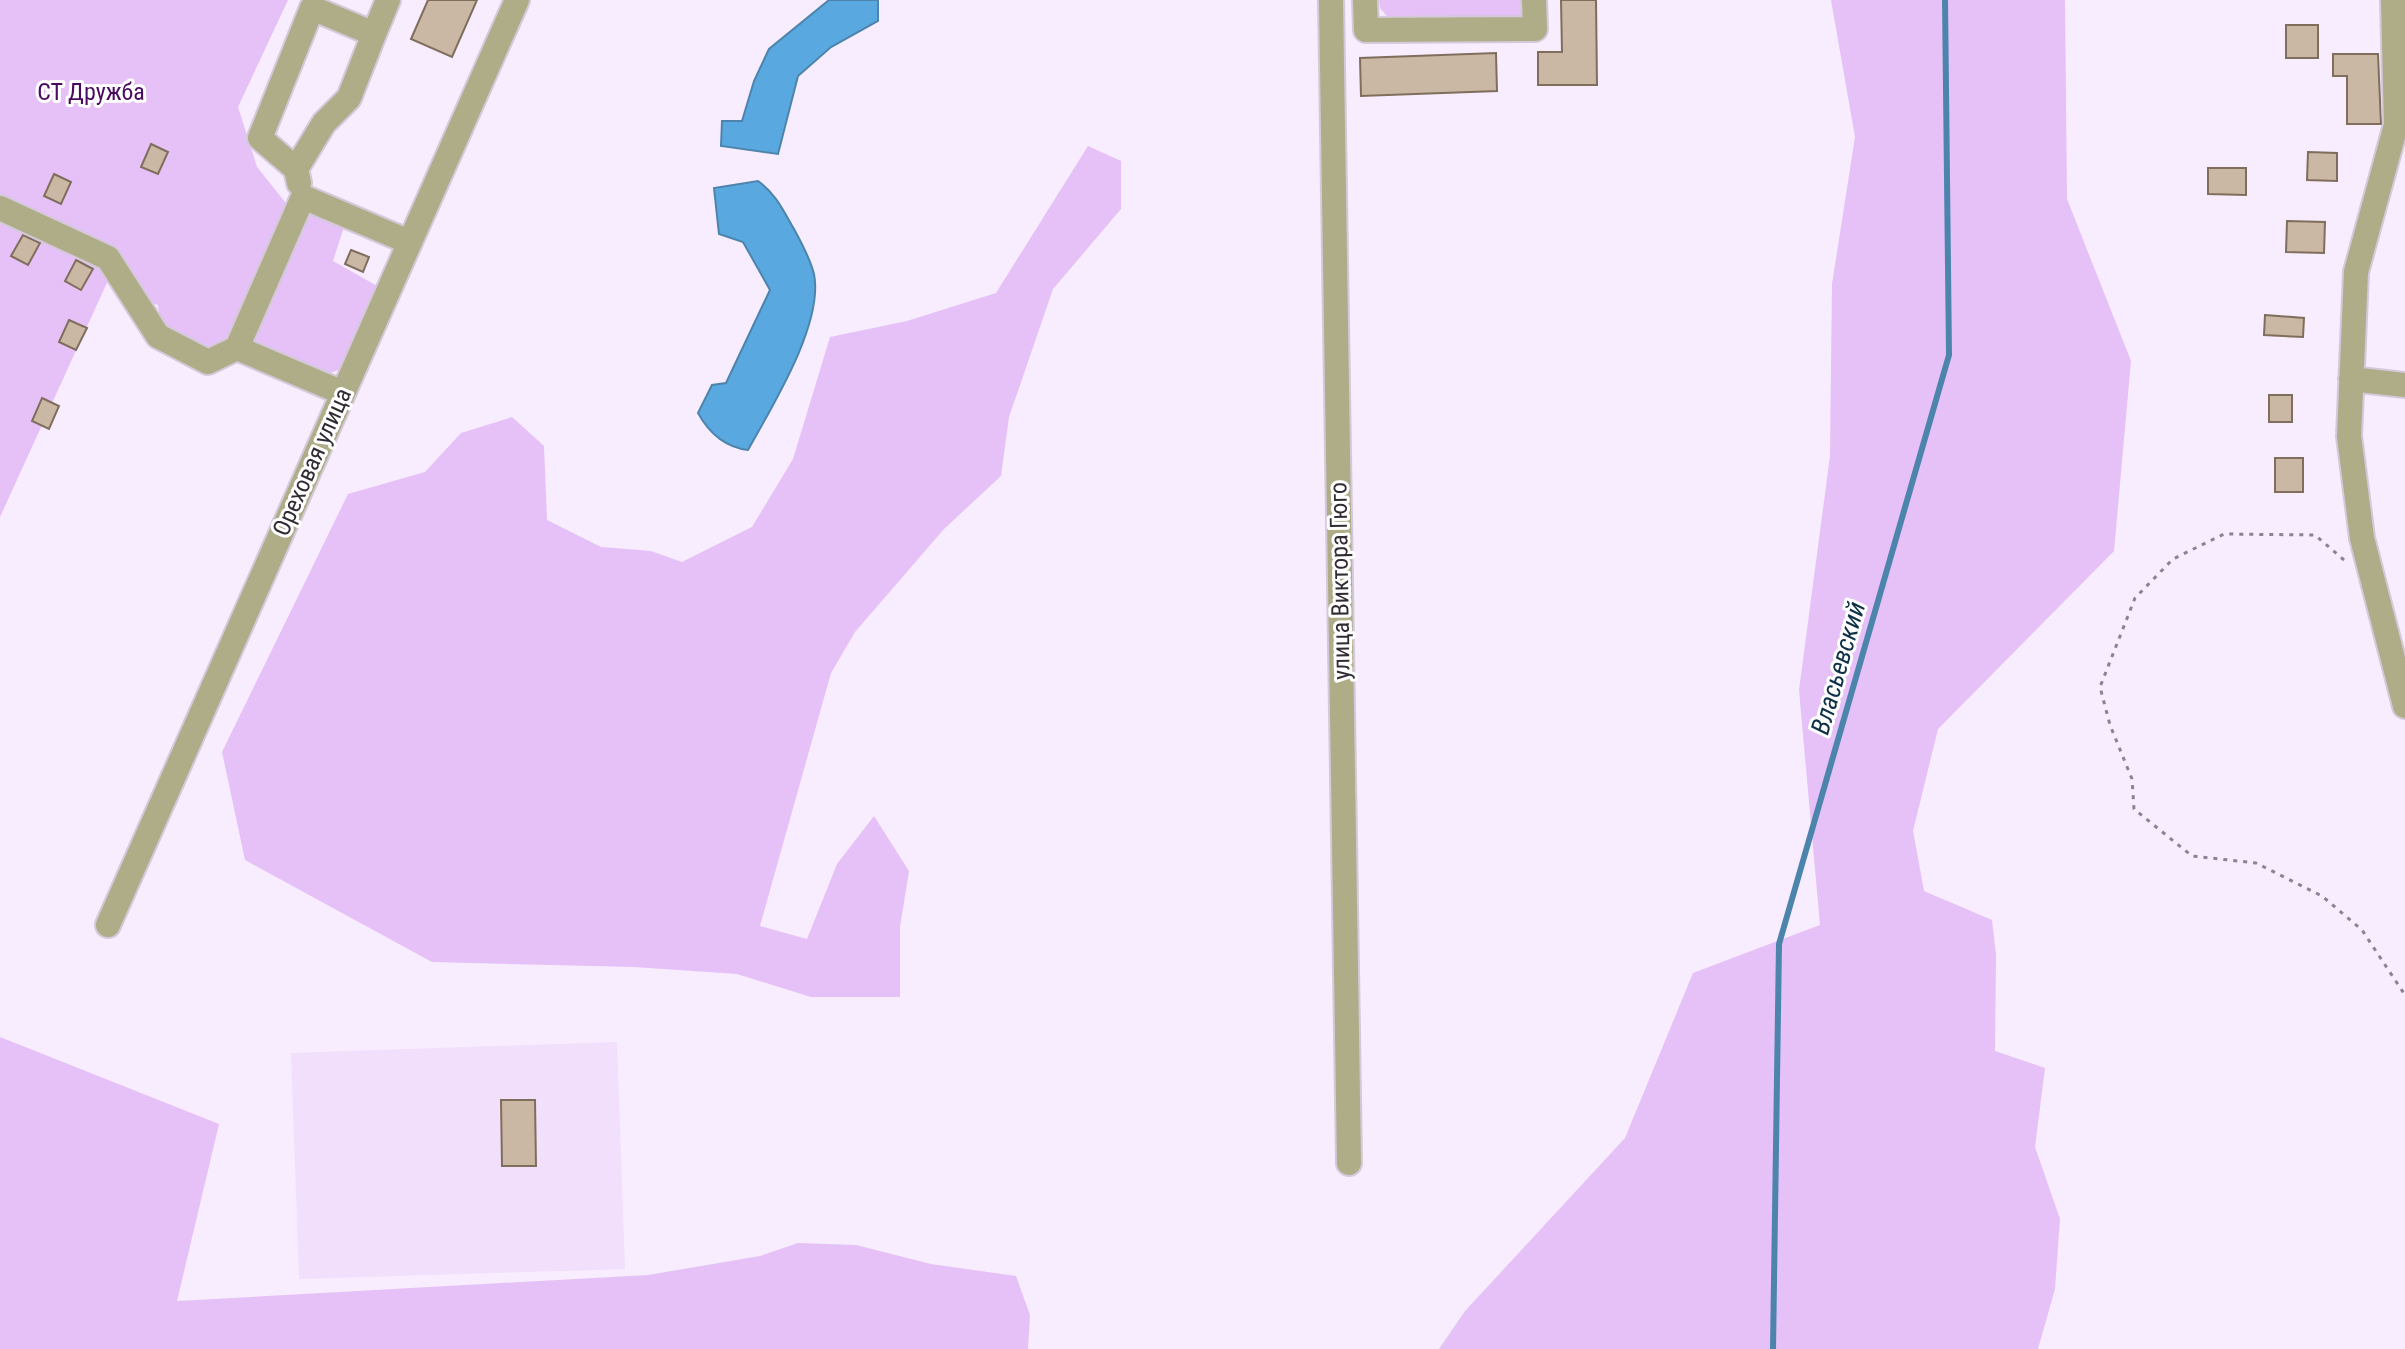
<svg xmlns="http://www.w3.org/2000/svg" width="2405" height="1349" font-family="'Roboto Condensed',sans-serif">
	<rect width="100%" height="100%" fill="#f8ecff"/>
	<path fill="#f2dffc" d="M617,1042L625,1269L299,1279L291,1053Z"/>
	<path fill="#e5c1f7" d="M0,0H288L238,107L257,167L289,207L223,345L210,352L161,329L158,305L142,300L116,263L0,517Z
		M1379,0H1526L1527,13L1517,20L1391,21L1380,8Z
		M1831,0H2065L2067,199L2131,361L2114,551L1938,729L1913,831L1924,891L1992,920L1996,955L1995,1051L2045,1068L2035,1147L2060,1219L2055,1289L2038,1349H1439L1465,1311L1625,1138L1693,973L1820,925L1799,690L1830,456L1832,284L1855,137Z
		M1088,146L1121,161V209L1053,289L1009,417L1001,476L944,529L855,632L831,673L760,926L807,939L837,864L874,816L909,871L900,927V997H811L737,974L634,967L432,962L245,860L222,752L348,494L425,472L461,433L512,417L544,446L547,520L601,547L651,551L682,562L752,527L793,459L830,337L907,321L996,293Z
		M303,211L344,227L333,261L379,287L341,369L324,375L255,342L251,323Z
		M0,1037L219,1124L177,1301L648,1275L760,1256L798,1243L856,1245L931,1264L1016,1276L1030,1315L1028,1349H0Z"/>
	<path fill="#59a9e0" stroke="#4d84ac" stroke-width="2" d="M829,0H878V21L831,47L798,76L778,154L721,146L722,121H742L754,81L769,49Z
		M758,181C776,194 783,210 794,229C802,244 810,258 814,274C824,324 771,408 748,450C724,447 709,433 698,413L712,385L726,383L770,290L743,242L719,234L714,188Z"/>
	<g fill="none" stroke-linecap="round" stroke-linejoin="round">
		<path stroke="#4d84ac" stroke-width="6" d="M1773,1349L1779,944L1949,355L1945,0"/>
	</g>
	<path fill="#cbb8a4" stroke="#7f6e5c" stroke-width="2" d="M428,0H477L452,57L411,39Z
		M1561,0H1596L1597,85H1538V52H1562Z
		M2286,25H2318V58H2286Z
		M1496,53L1497,91L1361,96L1360,58Z
		M2333,54H2378L2381,124H2347V76H2333Z
		M151,144L168,152L158,174L141,167Z
		M2308,152L2337,153V181L2307,180Z
		M2208,168H2246V195L2208,194Z
		M54,174L71,182L61,204L44,196Z
		M2287,221L2325,222L2324,253L2286,252Z
		M23,235L40,243L28,265L11,256Z
		M351,250L369,257L363,272L345,264Z
		M76,260L93,269L81,290L65,281Z
		M2265,315L2304,318L2303,337L2264,335Z
		M69,320L87,328L76,350L59,342Z
		M2269,395H2292V422H2269Z
		M42,398L59,406L49,429L32,421Z
		M2275,458H2303V492H2275Z
		M501,1100H535L536,1166H502Z"/>
	<g fill="none" stroke-linecap="round" stroke-linejoin="round">
		<defs>
			<path id="minor" d="M1331,0L1349,1163
				M1365,0L1366,30L1535,29L1534,0
				M2393,0L2396,125L2356,272L2349,436L2362,538L2405,706
				M296,169L260,138L312,8L374,34L388,0
				M299,183L296,169L324,123L349,98L374,34
				M0,208L108,258L158,336L208,362L237,348L343,393
				M237,348L303,197L409,242
				M2351,379L2405,385
				M108,925L517,0"/>
		</defs>
		<use href="#minor" stroke="#d4c9da" stroke-width="28"/>
		<path stroke="#8b8390" stroke-width="3" stroke-dasharray="4 6" stroke-linecap="butt" d="M2344,560L2315,535L2224,534L2173,559L2135,598L2100,687L2110,725L2132,779L2134,809L2192,856L2256,863L2322,896L2362,930L2405,995"/>
		<use href="#minor" stroke="#afac88" stroke-width="24"/>
	</g>
	<g text-anchor="middle" dominant-baseline="central" stroke-width="6" stroke-linejoin="round" paint-order="stroke">
		<g font-size="24" fill="#4a0a61" stroke="#fff">
			<text x="91" y="92">СТ Дружба</text>
		</g>
		<g font-size="24" fill="#312c34" stroke="#fff">
			<text transform="translate(312 462) rotate(-66)">Ореховая улица</text>
			<text transform="translate(1340 581) rotate(-91)">улица Виктора Гюго</text>
		</g>
		<g font-size="26" font-style="italic" fill="#0e3148" stroke="#fff">
			<text transform="translate(1838 668) rotate(-74)">Власьевский</text>
		</g>
	</g>
</svg>
